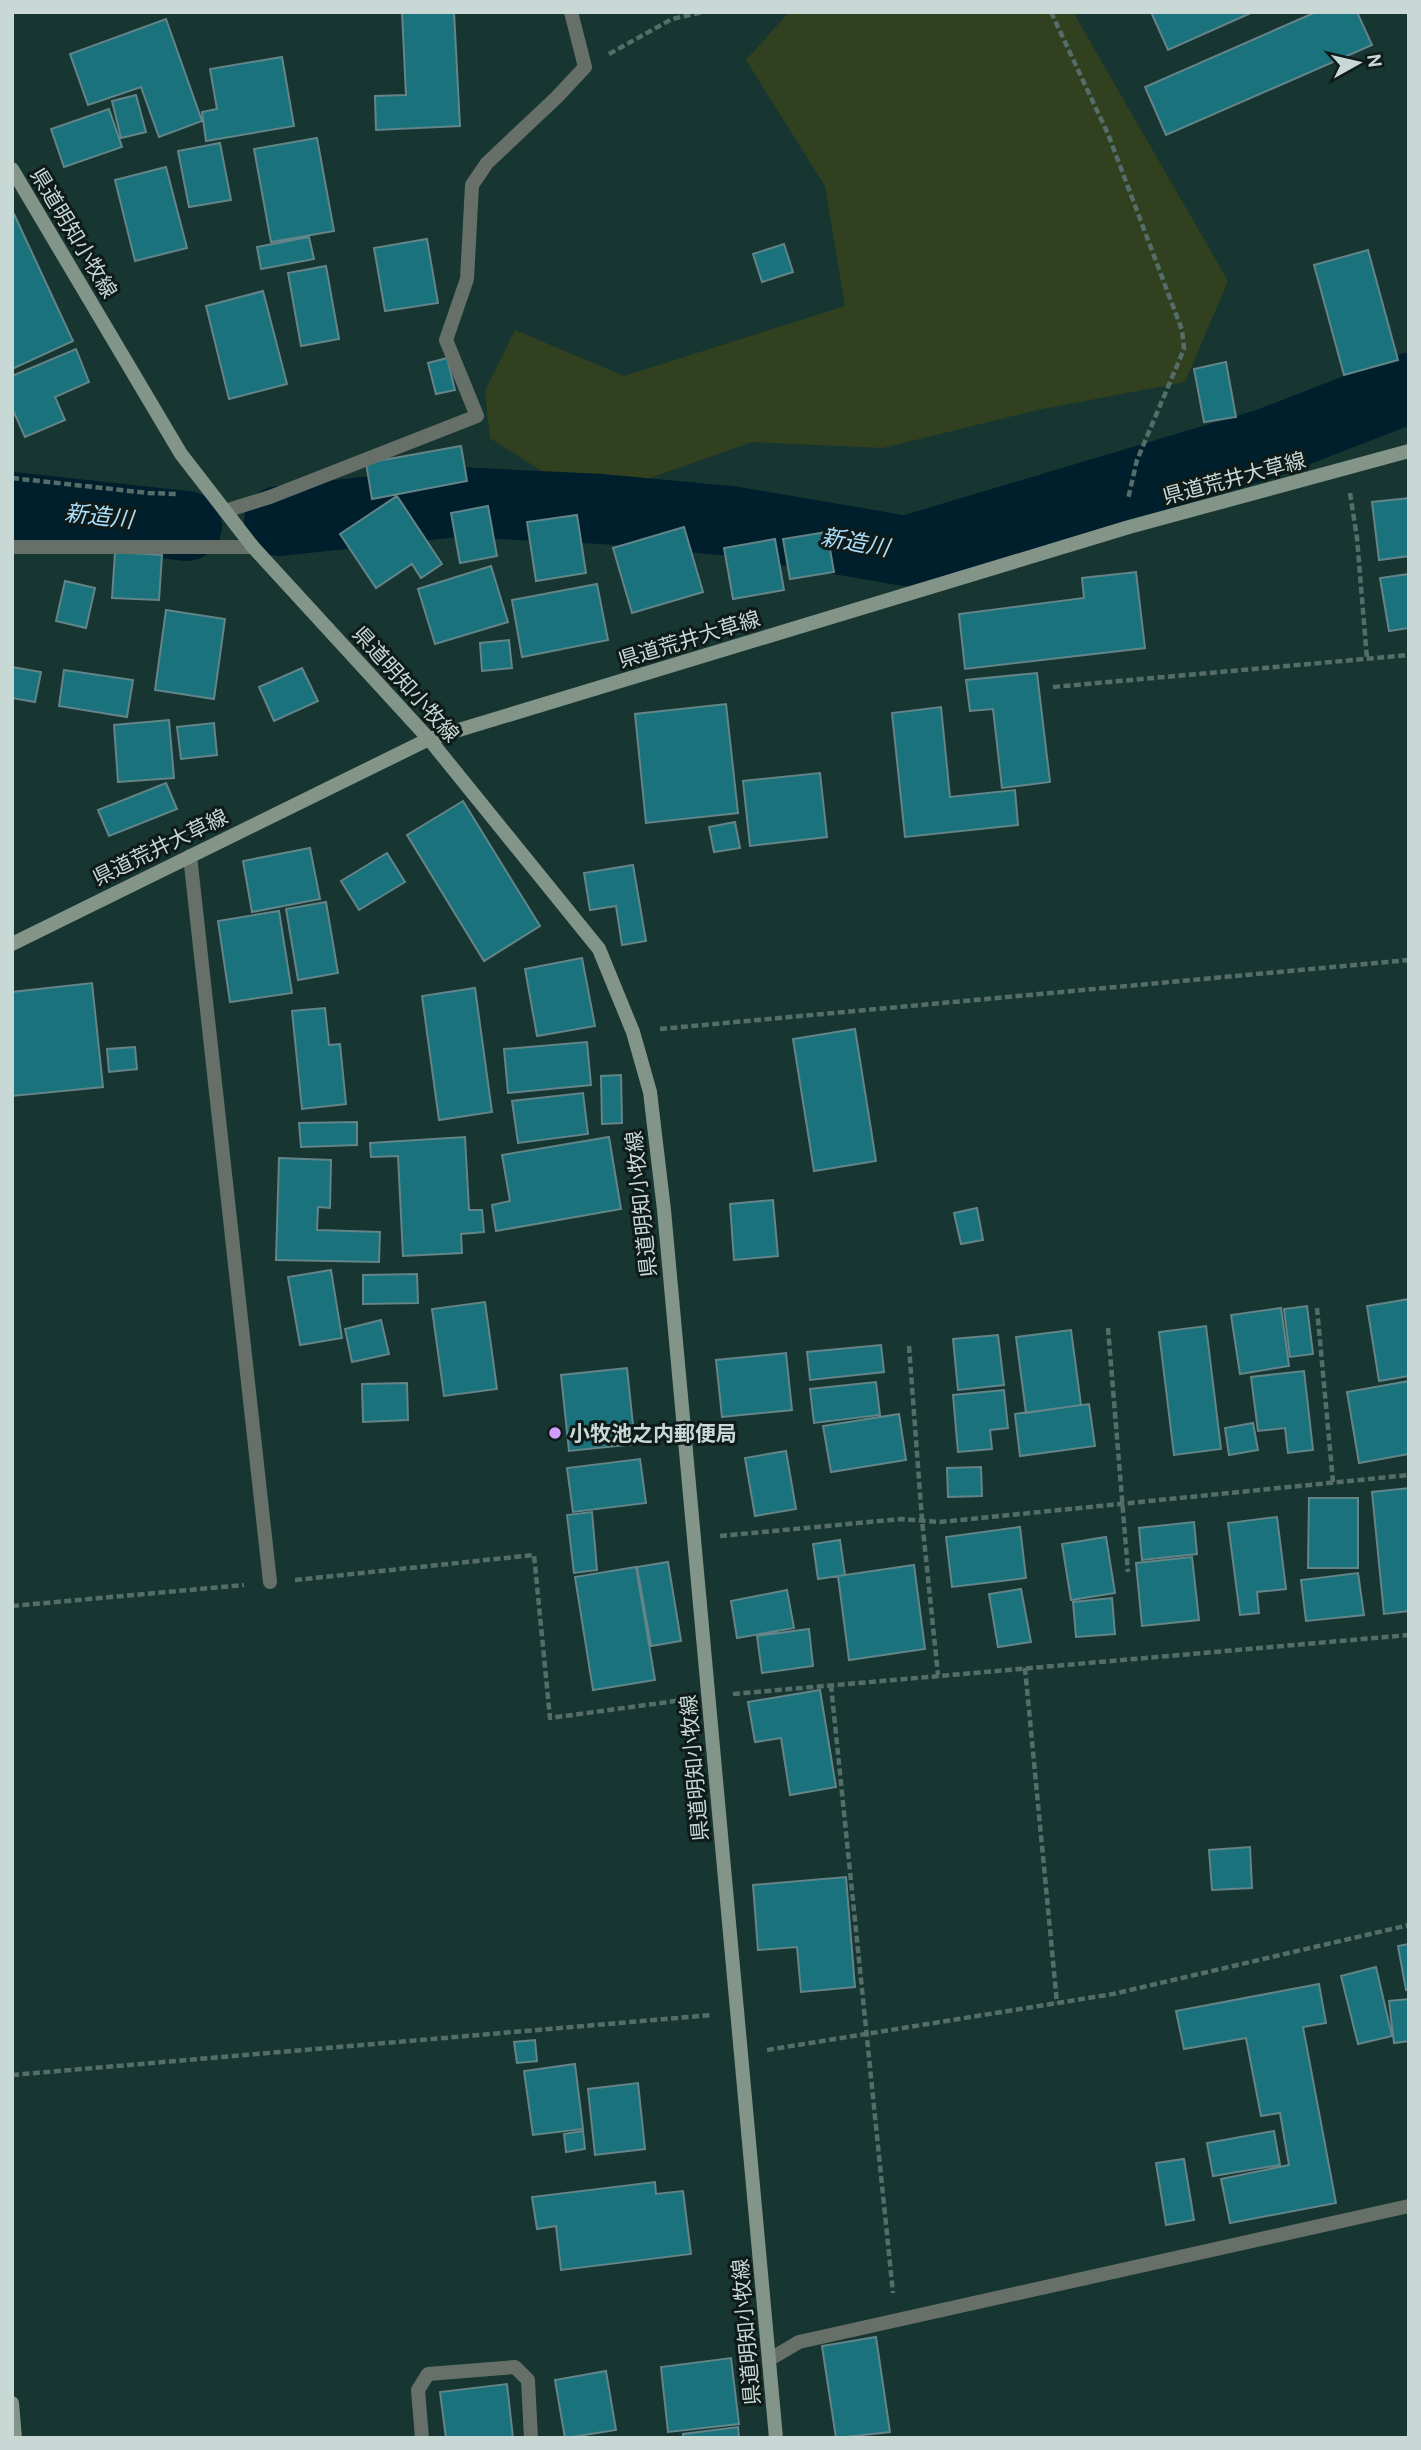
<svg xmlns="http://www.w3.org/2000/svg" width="1421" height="2450" font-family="Cabin,'Noto Sans JP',sans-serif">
	<rect width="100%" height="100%" fill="#183631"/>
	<path fill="#31401f" d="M789,12H1073L1228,281L1185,382L1037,410L883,448L752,442L627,486L545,473L490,438L485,391L515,330L624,376L845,306L825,186L746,60Z"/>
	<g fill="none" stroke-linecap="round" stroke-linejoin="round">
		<path stroke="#001f2d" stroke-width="70" d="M12,507L187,526
			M279,521L457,502L602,509L731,521L906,551L1268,443L1409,388"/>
	</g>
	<path fill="#19727c" stroke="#638488" stroke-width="2" d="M402,12H454L460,126L376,130L375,96L406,95Z
		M1151,12H1253L1168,50Z
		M1316,12H1357L1372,45L1166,135L1145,87Z
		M166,19L202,121L159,137L141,87L88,105L70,54Z
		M282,57L294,126L206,141L202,112L217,109L210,69Z
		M136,95L146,132L121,138L112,101Z
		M109,109L122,147L64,167L51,129Z
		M317,138L334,231L271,242L254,149Z
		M220,143L231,200L189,207L178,151Z
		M166,167L187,248L135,261L115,180Z
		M14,214L73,341L12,369V215Z
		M309,237L314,259L261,269L257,247Z
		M427,239L438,303L385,311L374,248Z
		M784,244L793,272L762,282L753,254Z
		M1368,250L1398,360L1344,375L1314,265Z
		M326,266L339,339L301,346L288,273Z
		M263,291L287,384L229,399L206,306Z
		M76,349L89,382L55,397L65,420L25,437L12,408V376Z
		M447,358L455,390L436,394L428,363Z
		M1226,362L1236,417L1204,422L1194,369Z
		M461,446L467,481L372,499L366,463Z
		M397,496L442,564L421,578L412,564L376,588L340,534Z
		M1409,498V556L1379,560L1372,502Z
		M488,506L497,556L460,563L451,513Z
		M577,515L586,573L536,581L527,522Z
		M684,527L703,592L632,613L613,548Z
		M827,532L834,572L790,579L783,539Z
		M775,539L784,590L733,599L724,548Z
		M115,552L162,555L159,600L112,598Z
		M491,566L508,622L435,644L418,589Z
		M1136,572L1145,648L965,669L959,614L1084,598L1082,578Z
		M1409,574V628L1389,631L1380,578Z
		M65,581L95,588L86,628L56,621Z
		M597,584L608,640L522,657L512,600Z
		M166,610L225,619L214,699L155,690Z
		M509,640L512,668L482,671L480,643Z
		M12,667L41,672L35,702L12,698Z
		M302,668L318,701L274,721L259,687Z
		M64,670L133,680L127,717L59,706Z
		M1037,673L1050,782L1002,788L993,709L970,711L966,680Z
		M726,704L738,813L646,823L635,714Z
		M941,707L950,797L1015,790L1018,825L905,837L892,713Z
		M169,720L174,778L118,782L114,725Z
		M214,723L217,755L181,759L177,727Z
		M820,773L827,837L750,846L743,781Z
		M166,783L177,809L109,836L98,810Z
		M463,801L540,926L484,961L407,835Z
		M735,822L740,848L714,852L709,827Z
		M310,848L320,899L252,912L243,861Z
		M387,853L405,882L359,910L341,881Z
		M633,865L646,941L622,945L616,906L590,910L584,873Z
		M326,902L338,973L298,980L286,909Z
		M279,911L292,993L230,1002L218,921Z
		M582,958L595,1026L537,1036L525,969Z
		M92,983L103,1087L12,1096V992Z
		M475,988L492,1112L439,1120L422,996Z
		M325,1008L329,1045L340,1044L346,1104L302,1109L292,1011Z
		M855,1029L876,1161L814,1171L793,1039Z
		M587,1042L591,1085L508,1093L504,1049Z
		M135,1047L137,1069L109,1072L107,1049Z
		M621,1075L622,1123L602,1124L601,1076Z
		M583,1093L588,1134L518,1143L512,1101Z
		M357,1122V1145L301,1147L299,1123Z
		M465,1137L469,1210H482L484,1232L461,1234L462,1253L403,1256L398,1156L371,1157L370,1143Z
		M609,1137L621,1209L496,1231L492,1205L510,1201L502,1155Z
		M279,1158L331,1160L330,1208L318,1207L317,1230L380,1232L379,1262L276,1260Z
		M773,1200L778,1256L734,1260L730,1204Z
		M977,1208L983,1240L961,1244L954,1213Z
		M331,1270L342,1338L300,1345L288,1277Z
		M417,1274L418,1303L363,1304V1275Z
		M1409,1299V1376L1379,1381L1367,1306Z
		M485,1302L497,1389L444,1396L432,1309Z
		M1307,1306L1313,1354L1290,1357L1284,1309Z
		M1281,1308L1289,1366L1240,1374L1231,1315Z
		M381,1320L389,1354L352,1362L345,1329Z
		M1206,1326L1221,1449L1174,1455L1159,1332Z
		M1071,1330L1081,1405L1026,1413L1016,1337Z
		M998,1335L1004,1385L958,1390L953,1339Z
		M881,1345L884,1372L810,1380L807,1352Z
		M786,1353L792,1410L722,1417L716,1360Z
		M627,1368L635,1444L569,1451L561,1375Z
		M1304,1371L1313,1450L1288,1453L1285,1428L1258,1431L1251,1377Z
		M1409,1381V1454L1359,1463L1347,1392Z
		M876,1382L880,1415L814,1423L810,1389Z
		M407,1383L408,1420L363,1422L362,1384Z
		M1004,1390L1008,1428L990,1430L992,1449L958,1452L953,1395Z
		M1089,1404L1095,1446L1020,1456L1015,1414Z
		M899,1414L906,1460L831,1472L823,1426Z
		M1253,1423L1258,1450L1229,1455L1225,1428Z
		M786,1451L796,1509L755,1516L745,1458Z
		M640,1459L646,1503L573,1512L567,1468Z
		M981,1467L982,1496L948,1497L947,1468Z
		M1409,1488V1611L1384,1614L1372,1492Z
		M1309,1498H1358V1568H1308Z
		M592,1512L597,1570L574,1573L567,1515Z
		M1277,1517L1286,1589L1257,1592L1259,1613L1240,1615L1228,1523Z
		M1194,1522L1197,1554L1142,1560L1139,1528Z
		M1020,1527L1026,1578L952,1587L946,1537Z
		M1106,1537L1115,1593L1071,1600L1062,1544Z
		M840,1540L845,1575L818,1579L813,1544Z
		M1192,1557L1199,1620L1142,1626L1136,1563Z
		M668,1562L681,1641L651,1646L637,1567Z
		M914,1565L925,1649L849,1660L838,1576Z
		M636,1567L655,1680L593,1690L575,1577Z
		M1358,1573L1364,1615L1306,1621L1301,1580Z
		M1021,1589L1031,1642L998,1647L989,1594Z
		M787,1590L794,1628L737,1638L731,1601Z
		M1112,1598L1115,1634L1076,1637L1073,1602Z
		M809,1629L813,1666L762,1673L757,1636Z
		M820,1690L836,1787L790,1795L781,1738L755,1742L748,1702Z
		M1250,1847L1252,1888L1212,1890L1209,1850Z
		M846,1877L855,1987L801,1992L797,1947L758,1950L753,1885Z
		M1409,1944V1989L1406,1990L1398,1946Z
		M1376,1967L1392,2036L1358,2044L1341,1976Z
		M1319,1984L1326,2023L1303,2027L1336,2203L1230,2223L1221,2179L1289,2165L1280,2113L1261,2116L1246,2038L1184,2049L1176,2011Z
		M1409,1999V2041L1394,2043L1389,2001Z
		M535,2040L537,2061L517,2063L514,2042Z
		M575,2064L583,2129L533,2135L524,2071Z
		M638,2083L645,2149L595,2155L588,2089Z
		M583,2131L585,2149L566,2152L564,2134Z
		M1274,2131L1280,2165L1213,2176L1207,2143Z
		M1184,2159L1194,2220L1166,2225L1156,2163Z
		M655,2182L656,2194L683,2191L691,2254L561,2270L556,2226L537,2229L532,2197Z
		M876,2337L890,2432L836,2438L822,2346Z
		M731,2358L739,2424L668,2432L661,2367Z
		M606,2371L616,2430L565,2438L555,2380Z
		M507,2384L513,2438H446L440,2392Z
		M738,2427L739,2438H683V2434Z"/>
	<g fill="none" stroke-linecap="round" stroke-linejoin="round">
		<path stroke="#546d68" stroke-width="4.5" stroke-dasharray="7 3.5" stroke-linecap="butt" d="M1051,12L1108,134L1182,330L1184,349L1137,460L1128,499
			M609,54L672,19L703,12
			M12,478L148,493L177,494
			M1350,493L1357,538L1367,659
			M1053,687L1409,655
			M660,1029L1409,960
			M1317,1308L1333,1482
			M1108,1328L1128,1572
			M909,1346L922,1520L938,1675
			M720,1536L901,1519L940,1522L1409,1475
			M295,1580L534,1555L550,1718L683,1700
			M12,1606L244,1585
			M1025,1668L1057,2003
			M831,1685L893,2293
			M733,1694L1409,1635
			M767,2050L1113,1994L1409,1925
			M12,2075L712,2015"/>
		<path stroke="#667069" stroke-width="14" d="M225,511L270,497L477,416L446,340L467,279L472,185L487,163L557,97L585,67L571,12
			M12,547H253
			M190,856L270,1582
			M770,2359L799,2342L1409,2206
			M422,2438L418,2390L428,2374L515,2367L528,2380L531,2438"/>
		<path stroke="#839488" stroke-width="14" d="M12,169L181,454L253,547L429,739L599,949L633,1032L650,1092L664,1210L776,2438
			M12,944L429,739L1129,527L1409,451
			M12,2403L15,2438"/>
	</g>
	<circle fill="#d19dfe" stroke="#0e1b18" stroke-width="2.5" cx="555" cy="1433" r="7"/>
	<g text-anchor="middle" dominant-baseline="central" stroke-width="6" stroke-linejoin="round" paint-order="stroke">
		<g font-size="21" fill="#c8d8d5" stroke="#0e1b18">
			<text transform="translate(74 233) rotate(59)">県道明知小牧線</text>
			<text transform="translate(1234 478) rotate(-15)">県道荒井大草線</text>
			<text transform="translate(689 639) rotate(-17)">県道荒井大草線</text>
			<text transform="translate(406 684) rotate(48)">県道明知小牧線</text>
			<text transform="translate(160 847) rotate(-26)">県道荒井大草線</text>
			<text transform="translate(641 1204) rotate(-96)">県道明知小牧線</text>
			<text transform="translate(694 1768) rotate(-95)">県道明知小牧線</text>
			<text transform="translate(746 2332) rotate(-95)">県道明知小牧線</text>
		</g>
		<g font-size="21" font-weight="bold" fill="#c8d8d5" stroke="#0e1b18" text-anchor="start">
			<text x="569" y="1433">小牧池之内郵便局</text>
		</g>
		<g font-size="23" font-style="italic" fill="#abdffb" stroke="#0e1b18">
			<text transform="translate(99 516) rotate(6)">新造川</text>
			<text transform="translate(855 542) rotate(10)">新造川</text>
		</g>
	</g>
	<rect width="1421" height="2450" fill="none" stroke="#c8d8d5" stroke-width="28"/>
	<g transform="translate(1358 63) rotate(82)" stroke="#0e1b18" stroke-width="5" paint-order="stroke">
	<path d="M0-5L12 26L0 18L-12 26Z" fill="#c8d8d5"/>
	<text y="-10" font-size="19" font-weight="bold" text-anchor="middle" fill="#c8d8d5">N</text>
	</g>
</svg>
